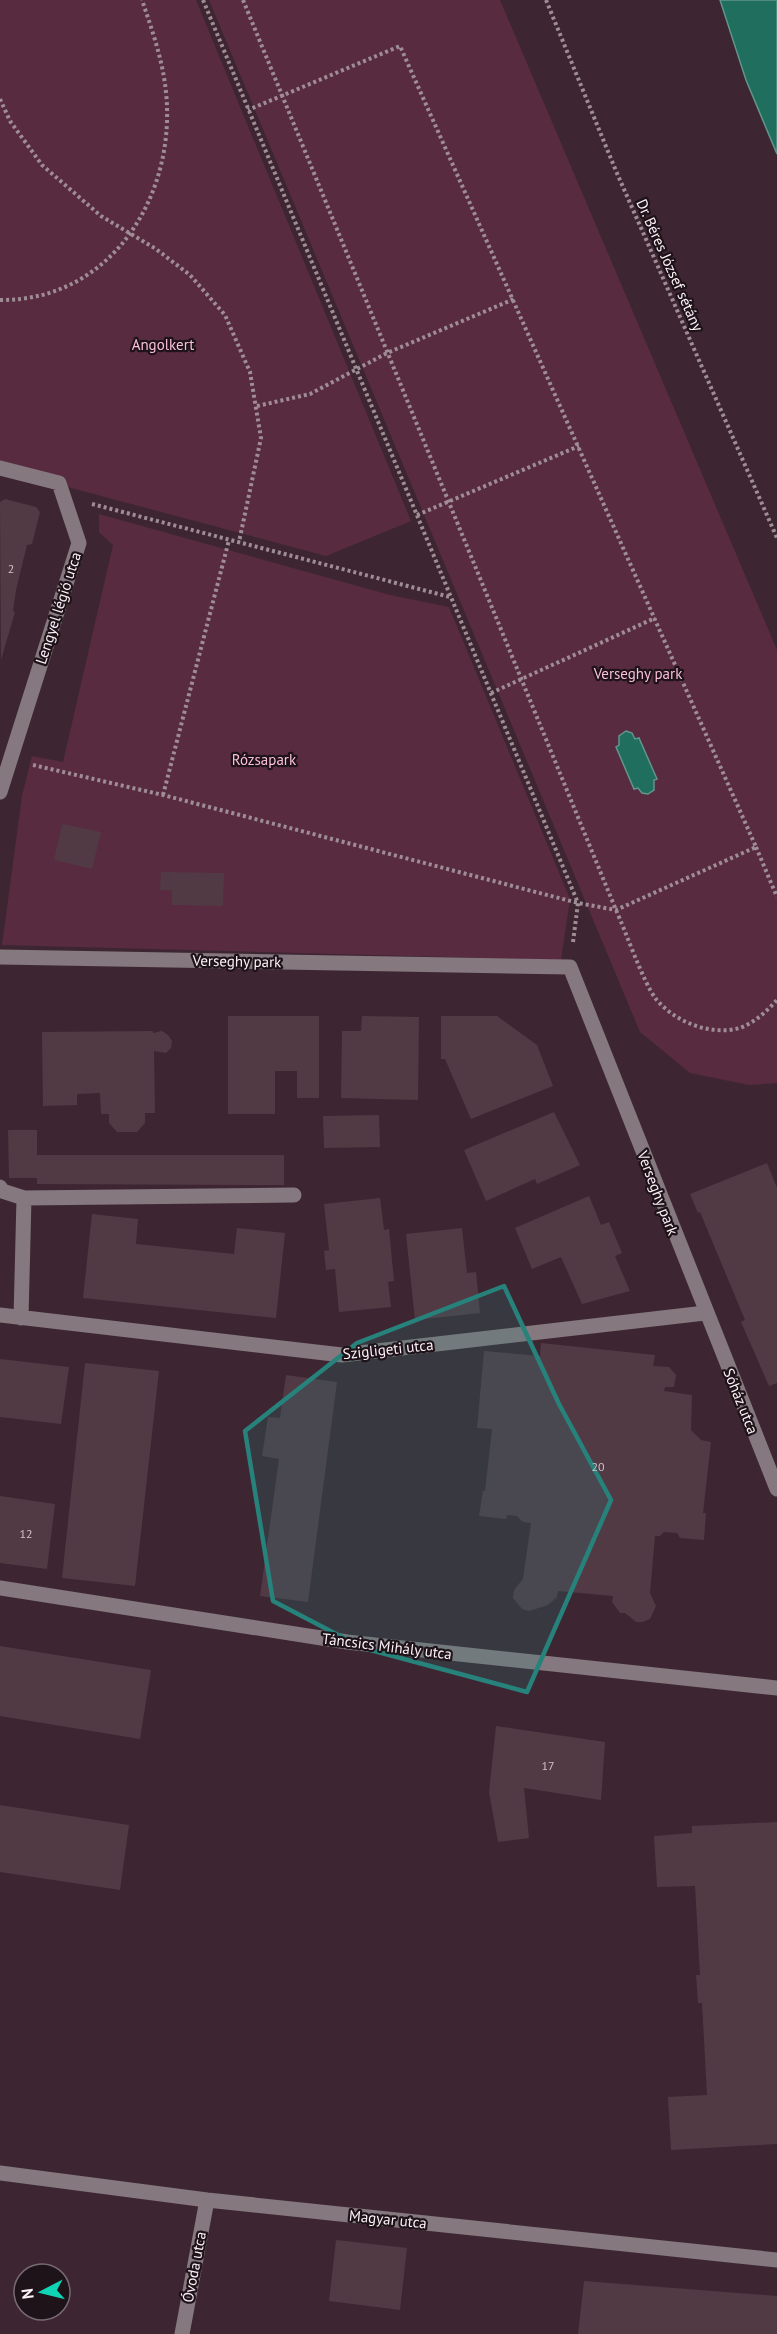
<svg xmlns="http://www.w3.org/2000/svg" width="777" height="2334" font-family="'PT Sans',sans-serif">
	<rect width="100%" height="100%" fill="#3d2631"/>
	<path fill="#582b41" d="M0,0H196L411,521L326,556L0,469Z
		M209,0H500L777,650V1083L749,1085L690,1073L640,1032Z
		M99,514L390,595L449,607L570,899L561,960L2,945L22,796L32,756L63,762L113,545L99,532Z"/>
	<path fill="#1f6e5e" stroke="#62958c" stroke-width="1.5" d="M720,0H777V154L746,80Z
		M626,731L632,733L635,739L639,738L657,779L654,780V790L648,794L642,793L638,788L634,789L616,747L619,745V736Z"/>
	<path fill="#523a45" d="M5,499L36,507L40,512L32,544L27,545L16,590L13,611L15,612L1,660L0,502Z
		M62,824L101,832L92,869L54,860Z
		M161,872L224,873L223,906L172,905V890H160Z
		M228,1016H319V1098H297V1071H275V1114H228Z
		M362,1016L419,1017L418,1100L341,1098L342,1031H361Z
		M441,1016H497L537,1045L553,1086L471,1119L445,1059H441Z
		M153,1031V1033L162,1031L168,1035L172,1041L171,1048L166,1053L154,1051L155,1113H145V1123L137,1132H117L109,1123V1114H101L100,1093L77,1094V1105L43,1106L42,1032Z
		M554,1112L580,1165L537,1184L535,1179L486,1201L464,1150Z
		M379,1115L380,1147L324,1148L323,1116Z
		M8,1130H37V1155H284V1185L37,1184V1178H9Z
		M767,1163L777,1188V1383L769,1386L741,1322L745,1320L700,1212L698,1213L690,1194Z
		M589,1196L601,1225L609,1222L622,1253L615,1256L630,1291L582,1304L561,1257L532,1269L515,1228Z
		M380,1198L384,1230L389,1229L394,1281L388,1282L391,1307L339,1312L335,1269L326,1270L324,1251L329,1250L324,1204Z
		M92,1214L138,1219L136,1244L234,1254L237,1228L285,1233L276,1318L83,1298Z
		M462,1228L467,1273L476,1272L480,1313L415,1320L406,1234Z
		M541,1343L655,1355L653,1366L669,1367L676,1375L674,1387H665L664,1391L692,1395L691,1430L701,1440L711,1442L703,1513H706L704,1540L680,1538L677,1533L664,1532L660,1536H655L650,1593L656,1606L650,1619L643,1622H636L625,1613H620L612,1602L613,1596L558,1591L557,1597L548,1605L529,1611L522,1609L513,1598L514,1590L523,1579L531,1523L523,1522L517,1516L507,1515L506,1519L479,1516L483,1491H485L492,1429L477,1428L484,1351L540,1356Z
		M0,1359L69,1367L61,1424L0,1417Z
		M85,1363L159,1371L135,1586L62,1578Z
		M286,1375L337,1382L308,1602L260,1596L279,1459L262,1456L268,1417L280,1418Z
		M0,1496L55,1504L47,1569L0,1563Z
		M0,1646L151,1670L140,1739L0,1716Z
		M496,1726L605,1742L601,1800L524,1788L529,1838L498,1842L489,1792Z
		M0,1805L129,1825L120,1890L0,1872Z
		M777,1822V2144L671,2150L668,2097L707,2095L702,2003H698L696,1975H700L695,1886L657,1887L654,1836L692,1833V1826Z
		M336,2240L407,2248L400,2310L329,2301Z
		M584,2281L777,2296V2334H578Z"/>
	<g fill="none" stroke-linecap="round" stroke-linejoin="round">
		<path stroke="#9f8d96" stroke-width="4" stroke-dasharray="3 3" stroke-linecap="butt" d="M203,0L578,903L573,942
			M243,0L616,910C626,932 643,982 656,999C675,1022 710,1036 740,1028C754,1023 767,1011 777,1000
			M546,0L616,171L777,538
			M0,99L10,121L42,165L101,216L156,249L190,275L225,315L250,372L261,438L239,542
			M0,300C115,301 180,189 165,84C161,55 151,27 142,0
			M257,406L310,394L387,353L514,299
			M92,504L450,597
			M417,515L579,446
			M491,693L655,618
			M33,765L163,795L578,903L616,910L756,847L400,46L248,110
			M163,795L229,540
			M756,847L777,897"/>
		<path stroke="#85787e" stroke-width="15" d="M0,468L59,483L79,543L0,792
			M0,957L570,967L777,1489
			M0,1187L2,1191L24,1198L294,1195
			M0,1315L342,1355L705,1313
			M21,1318L24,1198
			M0,1588L347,1642L777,1688
			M0,2173L207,2200L777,2260
			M182,2334L207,2200"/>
	</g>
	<path fill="#27827c" fill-opacity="0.2" stroke="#27827c" stroke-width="4.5" stroke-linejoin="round" d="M504,1286L559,1404L611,1500L527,1692L363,1648L273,1601L245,1431L357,1343Z"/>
	<g text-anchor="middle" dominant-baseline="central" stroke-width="4.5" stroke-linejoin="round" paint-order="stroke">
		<g font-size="12" fill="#d2c2ca">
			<text x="11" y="568">2</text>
			<text x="598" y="1466">20</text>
			<text x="26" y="1533">12</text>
			<text x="548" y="1765">17</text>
		</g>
		<g font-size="15" fill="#fdf0f6" stroke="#1d1318">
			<text transform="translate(670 265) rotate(66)">Dr. Béres József sétány</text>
			<text transform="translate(58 608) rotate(-72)">Lengyel légió utca</text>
			<text transform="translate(237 961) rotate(1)">Verseghy park</text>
			<text transform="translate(658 1193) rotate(69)">Verseghy park</text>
			<text transform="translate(388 1349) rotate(-6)">Szigligeti utca</text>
			<text transform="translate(741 1401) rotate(68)">Sóház utca</text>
			<text transform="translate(387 1646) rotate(7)">Táncsics Mihály utca</text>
			<text transform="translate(388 2219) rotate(6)">Magyar utca</text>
			<text transform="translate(194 2267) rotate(-79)">Óvoda utca</text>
		</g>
		<g font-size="15" fill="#fcbfdb" stroke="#1d1318">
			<text x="163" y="344">Angolkert</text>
			<text x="638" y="673">Verseghy park</text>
			<text x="264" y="759">Rózsapark</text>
		</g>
	</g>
	<g transform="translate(42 2292) rotate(263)"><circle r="28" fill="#1d1318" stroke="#776b71" stroke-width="1.5"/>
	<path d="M0-4.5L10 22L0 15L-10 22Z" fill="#10d5b4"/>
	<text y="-9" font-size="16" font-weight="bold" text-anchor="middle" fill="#fdf0f6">N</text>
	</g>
</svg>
